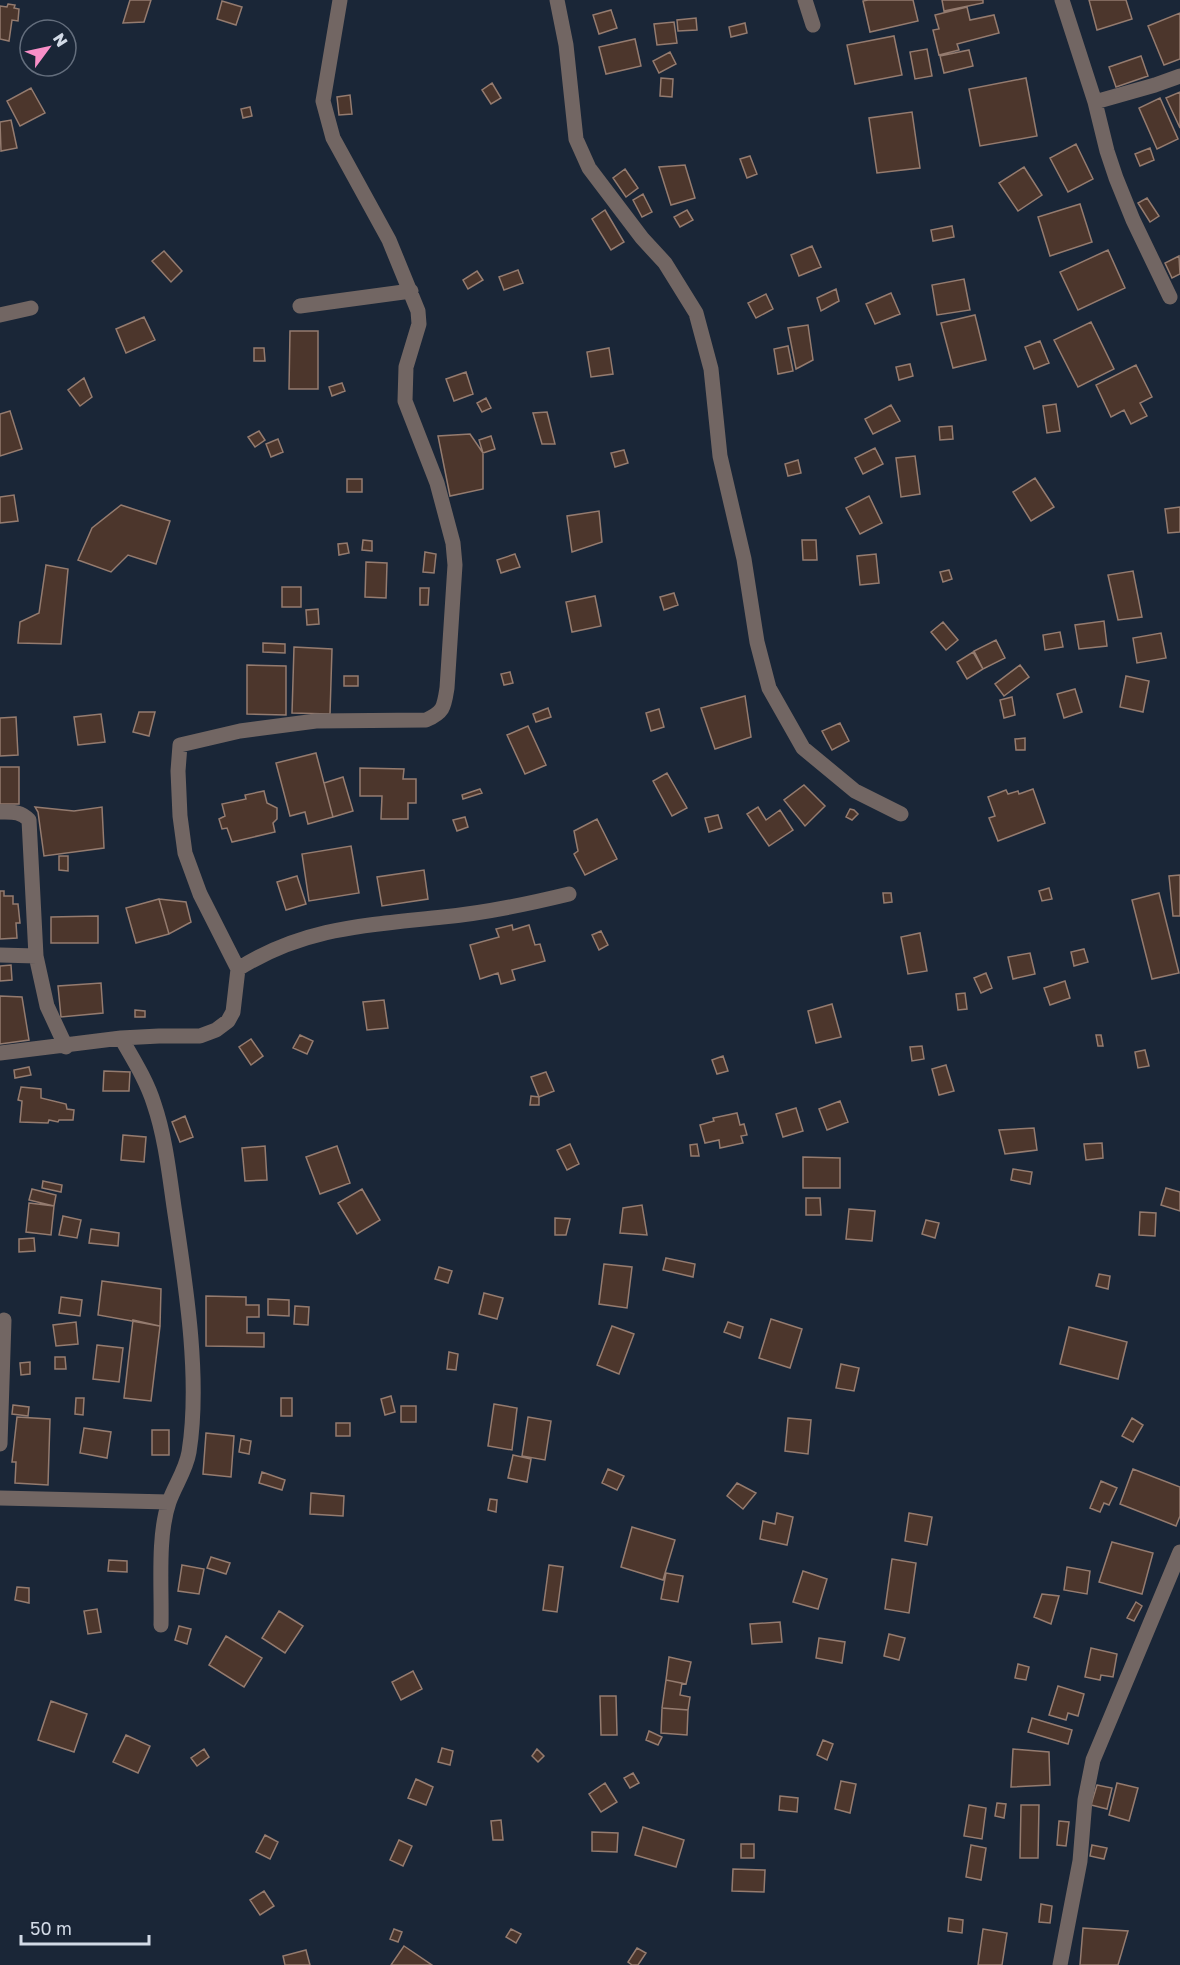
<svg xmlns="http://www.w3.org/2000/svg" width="1180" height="1965" font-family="'Golos Text',sans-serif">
	<rect width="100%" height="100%" fill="#1a2637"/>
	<path fill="#4c362c" stroke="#947b6f" stroke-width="1.5" d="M130,0H151L144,22L123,23Z
		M868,0H913L918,21L870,32L863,1Z
		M942,0H983V3L944,11Z
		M1089,0H1126L1132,19L1097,30Z
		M222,1L242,7L236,25L217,19Z
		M8,4L15,5L14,8L19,9L18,21L12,20L9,41L0,39V6L7,7Z
		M967,7L970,20L994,15L999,33L957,44L959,50L939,55L933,30L939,29L935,15Z
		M611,10L617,28L599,34L593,15Z
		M1180,13V59L1164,65L1148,26Z
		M696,18L697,30L678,31L677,20Z
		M674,22L677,43L657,45L654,24Z
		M745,23L747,33L731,37L729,27Z
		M894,36L902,75L855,84L847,45Z
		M635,39L641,66L606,74L599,47Z
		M927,49L932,76L915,79L910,52Z
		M969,50L973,66L944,73L940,56Z
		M670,52L676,64L659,73L653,61Z
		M1141,56L1148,76L1116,87L1109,67Z
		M661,78L673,79L672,97L660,96Z
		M1026,78L1037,136L980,146L969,89Z
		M492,83L501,98L491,104L482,90Z
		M31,88L45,113L20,126L7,101Z
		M1180,92V128L1166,98Z
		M350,95L352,114L339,115L337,97Z
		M1160,98L1178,139L1157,149L1139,108Z
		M250,107L252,116L243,118L241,109Z
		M912,112L920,168L877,173L869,118Z
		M11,120L17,148L1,151L0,122Z
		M1076,144L1093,179L1068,192L1050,158Z
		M1150,148L1154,160L1140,166L1135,154Z
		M750,156L757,174L747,178L740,159Z
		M685,165L695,198L671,205L659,167Z
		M1024,167L1042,195L1018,211L999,183Z
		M625,169L638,188L626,197L613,178Z
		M643,194L652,212L642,217L633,200Z
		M1147,198L1159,216L1150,222L1138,203Z
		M1080,204L1092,242L1050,256L1038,217Z
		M605,210L624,242L611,250L592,219Z
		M687,210L693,220L680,227L674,217Z
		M952,226L954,237L933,241L931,230Z
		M812,246L821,267L799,276L791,255Z
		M1108,250L1125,288L1078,310L1060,272Z
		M164,251L182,271L171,282L152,261Z
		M1179,256L1180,274L1172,278L1165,263Z
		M518,270L523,283L504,290L499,277Z
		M477,271L483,280L468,289L463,280Z
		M964,279L970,310L937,315L932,285Z
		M836,289L839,301L821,311L817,298Z
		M891,293L900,314L875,324L866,304Z
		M766,294L773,309L756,318L748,303Z
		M975,315L986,360L953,368L941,323Z
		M144,317L155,340L126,353L116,329Z
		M1091,322L1114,369L1078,387L1054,340Z
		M808,325L813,360L796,369L788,328Z
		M290,331H318V389H289Z
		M1040,341L1049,363L1034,369L1025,347Z
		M788,346L793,371L778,374L774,349Z
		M254,348H264L265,361H254Z
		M609,348L613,374L591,377L587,352Z
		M910,364L913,376L899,380L896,367Z
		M1136,365L1152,397L1140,403L1147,416L1131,424L1124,410L1111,417L1096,385Z
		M466,372L473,394L454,401L446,379Z
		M84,378L92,397L80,406L68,390Z
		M342,383L345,391L332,396L329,387Z
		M486,398L491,408L482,412L477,403Z
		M1056,404L1060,431L1047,433L1043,406Z
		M891,405L900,421L873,434L865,419Z
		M10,411L22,449L0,456V414Z
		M547,412L555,444H542L533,413Z
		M952,426L953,439L940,440L939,427Z
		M259,431L265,440L255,447L248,437Z
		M470,434L483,453V489L450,496L438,436Z
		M491,436L495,449L483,453L479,440Z
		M278,439L283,452L271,457L266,444Z
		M875,448L883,464L863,474L855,458Z
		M624,450L628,463L615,467L611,453Z
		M915,456L920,494L901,497L896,458Z
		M798,460L801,473L788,476L785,464Z
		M1035,478L1054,507L1031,521L1013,492Z
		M347,479H362V492H347Z
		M14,495L18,521L0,523V497Z
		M869,496L882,523L860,534L846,508Z
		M121,505L170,521L156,564L128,555L111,572L78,560L92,528Z
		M1180,507V532L1168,533L1165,509Z
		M599,511L602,542L572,552L567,516Z
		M363,540L372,541V551L362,550Z
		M802,540H816L817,560H803Z
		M347,543L349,553L339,555L338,544Z
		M425,552L436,554L434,573L423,572Z
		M515,554L520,567L501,573L497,560Z
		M876,554L879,583L860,585L857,556Z
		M366,562L387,563L386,598L365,597Z
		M46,565L68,569L61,644L18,643L20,622L39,613Z
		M949,570L952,579L943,582L940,572Z
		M1133,571L1142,617L1118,620L1108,575Z
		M282,587H301V607H282Z
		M420,588H429L428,605H420Z
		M674,593L678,605L664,610L660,597Z
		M595,596L601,626L572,632L566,602Z
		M318,609L319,624L307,625L306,610Z
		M1104,621L1107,646L1079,649L1075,625Z
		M943,622L958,640L946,650L931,632Z
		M1060,632L1063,647L1045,650L1043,635Z
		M1161,633L1166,658L1137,663L1133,638Z
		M996,640L1005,658L983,669L974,651Z
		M263,643L285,644V653L263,652Z
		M294,647L332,649L330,714L292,713Z
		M973,652L983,669L967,679L957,662Z
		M247,665L286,666V715L247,714Z
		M1020,665L1029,677L1004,696L995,684Z
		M510,672L513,683L504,685L501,674Z
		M344,676H358V686H344Z
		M1126,676L1149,681L1143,712L1120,707Z
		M1075,689L1082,712L1064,718L1057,694Z
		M745,696L751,737L715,749L701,708Z
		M1012,697L1015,715L1004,718L1000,700Z
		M548,708L551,717L536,722L533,714Z
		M659,709L664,727L651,731L646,713Z
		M139,712H155L149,736L133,732Z
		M101,714L105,742L78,745L74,717Z
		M16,717L18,755L0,756V718Z
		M840,723L849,741L832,750L822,731Z
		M528,726L546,765L525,774L507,735Z
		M1025,738V750H1016L1015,739Z
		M316,753L333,817L308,824L305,812L290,816L276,763Z
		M0,767H19V804H0Z
		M360,768L404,769L403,779H416V803H408V819H381L382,796H360Z
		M667,773L687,808L672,816L653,781Z
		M343,777L353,811L333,817L324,783Z
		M804,785L825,806L805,826L784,800Z
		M480,789L482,793L463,799L462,795Z
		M1033,789L1045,823L998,841L989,818L995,816L988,797L1006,790L1008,794L1018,791L1019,794Z
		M264,791L267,803L277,808V819L273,823L275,832L232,842L227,828L222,829L219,819L225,816L222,804L246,799L245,795Z
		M35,807L74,811L102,807L104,848L44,856L38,812Z
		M758,807L766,820L780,810L793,830L769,846L747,814Z
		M850,809L854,810L858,814L852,820L846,817Z
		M718,815L722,828L709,832L705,818Z
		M465,817L468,827L457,831L453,820Z
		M597,819L617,859L585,875L574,854L578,851L574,831Z
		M351,846L359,893L309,901L302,854Z
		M59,856H68V871L59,870Z
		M424,870L428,899L382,906L377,877Z
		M1180,875V916H1173L1169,876Z
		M297,876L306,904L286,910L277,882Z
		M1049,888L1052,899L1042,901L1039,891Z
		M0,891H4V896H13V904H18L20,923H16L17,938L0,939Z
		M883,893H891L892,902L884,903Z
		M1159,893L1179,973L1152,979L1132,900Z
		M159,899L169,934L136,943L126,908Z
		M159,899L186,902L191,922L169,934Z
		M98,916V943H51V917Z
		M512,925L513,930L529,925L535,945L540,944L545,961L512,970L515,980L501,984L498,973L480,979L470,945L499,937L496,929Z
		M601,931L608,945L599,950L592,935Z
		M920,933L927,971L908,974L901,937Z
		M1084,949L1088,962L1074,966L1071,952Z
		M1030,953L1035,974L1013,979L1008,957Z
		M11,965L12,980L0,981V966Z
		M986,973L992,988L981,993L974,978Z
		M1065,981L1070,998L1050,1005L1044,988Z
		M101,983L103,1013L61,1017L58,986Z
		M965,993L967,1009L958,1010L956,994Z
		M0,996L22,997L29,1040L0,1044Z
		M384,1000L388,1028L367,1030L363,1002Z
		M832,1004L841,1037L816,1043L808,1011Z
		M135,1010L145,1011V1017H135Z
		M300,1035L313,1041L307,1054L293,1048Z
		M1096,1035H1101L1103,1046H1098Z
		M251,1039L263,1056L251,1065L239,1047Z
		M922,1046L924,1059L912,1061L910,1047Z
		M1145,1050L1149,1066L1138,1068L1135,1052Z
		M723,1056L728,1071L717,1074L712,1060Z
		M946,1065L954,1091L939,1095L932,1069Z
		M29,1067L31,1075L15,1078L14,1070Z
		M104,1071L130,1072L129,1091H103Z
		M546,1072L554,1091L539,1097L531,1077Z
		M21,1087L41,1089V1098L66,1104L67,1109L74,1110L73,1120H59L58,1122L49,1120L48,1123L20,1122L22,1101L18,1100Z
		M531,1096L539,1097V1105H530Z
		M840,1101L848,1122L827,1130L819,1109Z
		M796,1108L803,1131L783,1137L776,1114Z
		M737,1113L740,1125L744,1124L747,1135L741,1136L743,1143L720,1148L719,1140L705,1143L700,1125L714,1121L713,1118Z
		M185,1116L193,1137L180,1142L172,1122Z
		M1034,1128L1037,1150L1005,1154L999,1130Z
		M123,1135L146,1137L144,1162L121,1160Z
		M1102,1143L1103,1158L1086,1160L1084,1144Z
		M570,1144L579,1164L567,1170L557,1150Z
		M697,1144L699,1156H691L690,1145Z
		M265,1146L267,1180L245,1181L242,1148Z
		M337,1146L350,1183L320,1194L306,1157Z
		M803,1157L840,1158V1188H803Z
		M1013,1169L1032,1172L1030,1184L1011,1180Z
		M43,1181L62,1185L61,1192L42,1188Z
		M1166,1188L1180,1192V1211L1161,1205Z
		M32,1189L56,1195L54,1206L29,1200Z
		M362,1189L380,1220L357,1234L338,1203Z
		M806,1198H820L821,1215H806Z
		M29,1203L54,1206L51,1235L26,1232Z
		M642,1205L647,1235L620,1233L623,1208Z
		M849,1209L875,1211L872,1241L846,1239Z
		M1140,1212L1156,1213L1155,1236L1139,1235Z
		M63,1216L81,1220L77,1238L59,1235Z
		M555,1218L570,1219L566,1235H555Z
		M926,1220L939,1223L935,1238L922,1234Z
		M91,1229L119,1233L118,1246L89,1243Z
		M34,1238L35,1251L19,1252V1239Z
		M666,1258L695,1264L693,1277L663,1270Z
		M604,1264L632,1267L627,1308L599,1304Z
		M439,1267L452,1271L448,1283L435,1279Z
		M1099,1274L1110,1276L1108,1289L1096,1286Z
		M102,1281L161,1289L160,1326L98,1315Z
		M484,1293L503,1298L497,1319L479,1314Z
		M206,1296L246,1297V1305H259V1317H247V1333H264V1347L206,1346Z
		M61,1297L82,1300L80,1316L59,1313Z
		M268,1299L289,1300V1316L268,1315Z
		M295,1306L309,1307L308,1325L294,1324Z
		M771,1319L802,1329L790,1368L759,1358Z
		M133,1320L160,1326L151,1401L124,1398Z
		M76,1322L78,1344L56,1346L53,1325Z
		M728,1322L743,1327L740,1338L724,1332Z
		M612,1326L634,1334L619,1374L597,1365Z
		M1069,1327L1127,1342L1118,1379L1060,1364Z
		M97,1345L123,1348L119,1382L93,1379Z
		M449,1352L458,1354L456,1370L447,1369Z
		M55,1357H65L66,1369H55Z
		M30,1362V1374L21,1375L20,1363Z
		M841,1364L859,1368L854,1391L836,1388Z
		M391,1396L395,1412L385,1415L381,1399Z
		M76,1398H84L83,1415L75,1414Z
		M281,1398H292V1416H281Z
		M494,1404L517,1408L512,1450L488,1446Z
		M13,1405L29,1407L28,1416L12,1414Z
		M401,1406H416V1422H401Z
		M17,1417L50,1419L48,1485L15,1483L16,1462H12Z
		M528,1417L551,1421L545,1460L522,1456Z
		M788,1418L811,1420L808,1454L785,1451Z
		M1132,1418L1143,1425L1133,1442L1122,1436Z
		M336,1423H350V1436H336Z
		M84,1428L111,1432L107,1458L80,1453Z
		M152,1430H169V1455H152Z
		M206,1433L234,1436L231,1477L203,1474Z
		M241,1439L251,1441L249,1454L239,1452Z
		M513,1455L531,1459L527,1482L508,1478Z
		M608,1469L624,1476L617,1490L602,1483Z
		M1133,1469L1180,1487V1516L1176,1526L1120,1504Z
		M262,1472L285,1480L282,1490L259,1483Z
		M1101,1481L1117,1488L1109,1505L1104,1503L1100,1512L1090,1508Z
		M737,1483L756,1493L743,1509L727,1496Z
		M311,1493L344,1496L343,1516L310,1514Z
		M490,1499L497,1500L496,1512L488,1510Z
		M777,1513L793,1517L787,1545L760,1539L763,1521L775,1524Z
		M909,1513L932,1517L927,1545L905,1541Z
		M632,1527L675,1540L663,1580L621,1567Z
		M1112,1542L1153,1553L1142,1594L1099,1582Z
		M211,1557L230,1563L226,1574L207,1568Z
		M892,1559L916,1563L909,1613L885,1609Z
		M109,1560L127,1561V1572L108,1571Z
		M182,1565L204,1569L199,1594L178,1591Z
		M549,1565L563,1567L557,1612L543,1610Z
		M1067,1567L1090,1571L1087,1594L1064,1590Z
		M803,1571L827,1579L818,1609L793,1602Z
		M666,1573L683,1576L678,1602L661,1599Z
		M17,1587L29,1588V1603L15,1600Z
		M1042,1594L1059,1596L1051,1624L1034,1617Z
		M1136,1602L1142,1606L1134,1621L1127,1618Z
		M97,1609L101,1632L88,1634L84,1611Z
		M279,1611L303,1626L285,1653L262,1638Z
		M780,1622L782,1642L752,1644L750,1624Z
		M179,1626L191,1629L187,1644L175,1640Z
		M889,1634L905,1638L899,1660L884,1656Z
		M226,1636L262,1658L244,1687L209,1665Z
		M819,1638L845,1642L842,1663L816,1658Z
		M1091,1648L1117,1654L1113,1677L1101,1675L1100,1680L1085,1677Z
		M669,1657L691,1662L686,1684L666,1680Z
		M1018,1664L1029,1667L1026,1680L1015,1678Z
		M413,1671L422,1689L401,1700L392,1682Z
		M666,1680L682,1683L680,1695L690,1697L688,1710L662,1708Z
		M1058,1686L1084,1694L1078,1716L1068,1713L1066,1720L1049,1715Z
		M600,1696H616L617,1735H601Z
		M51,1701L87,1714L74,1752L38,1740Z
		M662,1708L688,1710L687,1735L661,1733Z
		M1032,1718L1072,1730L1068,1744L1028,1732Z
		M649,1731L662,1737L658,1745L646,1740Z
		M126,1735L150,1746L138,1773L113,1762Z
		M823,1740L833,1744L827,1760L817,1755Z
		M442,1748L453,1751L450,1765L438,1762Z
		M204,1749L209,1757L197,1766L191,1758Z
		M537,1749L544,1756L538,1762L532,1756Z
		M1013,1749L1049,1752L1050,1785L1011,1787Z
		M633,1773L639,1783L630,1788L624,1778Z
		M416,1779L433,1787L426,1805L408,1798Z
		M841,1781L856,1784L850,1813L835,1809Z
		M605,1783L617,1802L601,1812L589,1794Z
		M1117,1783L1138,1788L1129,1821L1109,1815Z
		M1097,1785L1112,1788L1107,1809L1091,1805Z
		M780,1796L798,1798L797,1812L779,1810Z
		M997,1803L1006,1804L1004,1818L995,1816Z
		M969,1805L986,1808L982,1839L964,1836Z
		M1021,1805H1039L1038,1858H1020Z
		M501,1820L503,1840H493L491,1821Z
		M1059,1821L1069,1822L1066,1846L1057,1845Z
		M643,1827L684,1840L676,1867L635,1855Z
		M592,1832L618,1833L617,1852L592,1851Z
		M265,1835L278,1842L270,1859L256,1852Z
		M399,1840L412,1846L403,1866L390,1860Z
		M741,1844H754V1858H741Z
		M971,1845L986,1848L981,1880L966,1877Z
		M1092,1845L1107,1848L1104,1859L1090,1856Z
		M733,1869L765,1870L764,1892L732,1891Z
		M264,1891L274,1906L260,1915L250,1900Z
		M1041,1904L1052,1906L1050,1923L1039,1922Z
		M949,1918L963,1920L962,1933L948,1931Z
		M1083,1928L1128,1931L1118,1965H1080Z
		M394,1929L402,1932L398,1942L390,1939Z
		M511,1929L521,1934L516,1943L506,1937Z
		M983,1929L1007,1933L1002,1965H978Z
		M404,1946L432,1965H391Z
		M637,1948L646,1953L638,1965H632L628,1962Z
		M306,1950L310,1965H285L283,1956Z"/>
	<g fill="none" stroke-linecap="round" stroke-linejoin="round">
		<path stroke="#726663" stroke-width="15" d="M557,0L566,45L576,139L589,168L642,238L665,263L696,313L711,369L720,456L744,559L757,642L769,688L803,748L855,791L901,814
			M805,0L813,25
			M1062,0L1095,102L1107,151L1116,178L1133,220L1170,297
			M1095,102L1155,85L1180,76
			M300,306L411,291
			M0,315L31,308
			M0,812C13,812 20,811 29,820L36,956
			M0,955L36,956L47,1006L66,1047
			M238,969C304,927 368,925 443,917C485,913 528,904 569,894
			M121,1038C133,1059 147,1081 154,1104C165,1136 169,1172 174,1207C185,1281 201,1377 189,1452C186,1470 175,1485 169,1502C157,1537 162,1588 161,1625
			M0,1053L121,1038L159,1036H200L216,1030L228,1021L233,1012L238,969L200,894L185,853L180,816L178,771L180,745L240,731L316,721L426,720C444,712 444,707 447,688L455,565L453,543L437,483L405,401L406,367L419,324L418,311L389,240L333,138L323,101L340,0
			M0,1444L4,1320
			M0,1498L169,1502
			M1060,1965L1080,1861L1085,1800L1093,1760L1180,1552"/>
	</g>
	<g transform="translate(48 48) rotate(57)"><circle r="28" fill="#1a2637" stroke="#646e7d" stroke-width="1.5"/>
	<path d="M0-4.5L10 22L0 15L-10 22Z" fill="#f98fc8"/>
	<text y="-9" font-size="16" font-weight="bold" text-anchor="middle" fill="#d2dae6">N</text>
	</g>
	<path d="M21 1935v9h128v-9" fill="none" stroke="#d2dae6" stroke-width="3"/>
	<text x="30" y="1935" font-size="18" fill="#d2dae6" stroke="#1a2637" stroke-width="4.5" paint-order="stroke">50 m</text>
</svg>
